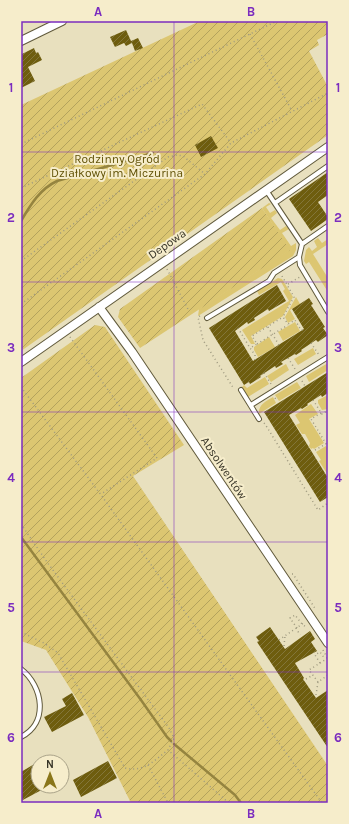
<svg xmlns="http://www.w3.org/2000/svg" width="349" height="824" font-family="Karla,sans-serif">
	<defs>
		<pattern id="garden-furrows" width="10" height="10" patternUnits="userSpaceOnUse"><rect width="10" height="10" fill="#dcc671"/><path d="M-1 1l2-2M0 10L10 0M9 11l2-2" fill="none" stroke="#b3a25d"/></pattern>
		<pattern id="building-hatch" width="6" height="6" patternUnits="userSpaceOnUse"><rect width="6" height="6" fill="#6e5d0e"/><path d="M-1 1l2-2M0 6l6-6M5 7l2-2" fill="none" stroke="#83763a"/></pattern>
	</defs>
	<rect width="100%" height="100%" fill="#e8e0be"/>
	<path fill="#dcc671" d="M269,203L271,204L266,207L270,213L275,210L277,213L271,218L280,230L286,226L289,229L282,233L291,246L296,243V250L293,256L198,316L199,309L289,250L262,208Z
		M318,238L322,243L328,239V244L313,254L328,278V292L309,262L306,264L304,261L306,250L309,247L312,251L317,247L314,241Z
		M278,278L282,279L293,297L283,316L251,336L255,344H251L242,330L289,301L283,291L285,289L281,282L259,295L257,291Z
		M296,297L300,304L290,310L295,319L288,323L285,317Z
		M295,322L300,331L283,341L278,332Z
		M269,337L275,347L258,357L254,350V347Z
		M313,348L316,354L298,365L294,359Z
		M328,363V370L309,382L306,376Z
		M286,364L289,370L271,382L267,376Z
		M265,377L269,384L248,397L242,387L244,385L247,388Z
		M297,382L301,388L279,401L275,395Z
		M328,395V409L322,410L318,403V400Z
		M273,397L276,403L259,414C258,405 266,401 273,397Z
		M311,404L318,414L309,419L324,443L314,449L313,448L311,449L309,446L310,443L305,434H302L296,425L300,423L295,415Z
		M326,446L328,450V475L319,461L321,460L316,452Z"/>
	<path fill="url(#garden-furrows)" d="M200,21H328V34L317,40L319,45L309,51L328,87V135L21,351V105Z
		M262,208L290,250L140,348L118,317L120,309Z
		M95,325L105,327L184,445L133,476L328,766V803H131L88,717L46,650L21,641V378Z"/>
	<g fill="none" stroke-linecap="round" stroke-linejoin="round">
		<path stroke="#95843f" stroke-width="2.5" d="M21,221C31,204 40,189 57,181L153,153
			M21,537L141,700L167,737L171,741
			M174,744L235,795L241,803"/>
	</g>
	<path fill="url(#building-hatch)" d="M126,30L131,41L138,38L143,48L135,51L132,43L126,46L124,43L115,47L110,37Z
		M34,48L36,53L38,52L42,60L28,67L35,81L21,88V52L22,54Z
		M211,136L218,148L201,157L195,145Z
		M328,172V195L318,202L328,217V219L311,231L289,199Z
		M277,285L286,301L269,311L268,309L254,318L255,320L248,324L247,322L235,331L253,361L304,329L292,309L309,298L313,304L311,305L325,327L323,328L328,335L318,342L316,340L301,350L302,351L296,355L295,354L281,362L283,364L276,368L275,366L260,376L261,377L250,384L249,382L244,385L209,328Z
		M328,372V393L322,397L321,395L307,404L308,405L302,409L301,408L289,415L328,478V497L320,502L264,412Z
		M270,627L285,649L310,631L315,639L311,642L317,651L295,663L304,678L303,679L316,698L328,690V748L257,642L259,641L256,637Z
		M72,693L84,715L52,732L44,717L66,706L62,699Z
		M108,761L117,778L81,797L73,780Z
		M36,763L38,767V786H49L21,801V772Z"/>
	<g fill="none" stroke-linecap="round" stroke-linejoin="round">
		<defs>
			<path id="service" d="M266,190L302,244L299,257L300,265L328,312
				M275,203L328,166
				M302,244L328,226
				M207,318L269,281L274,273L299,257
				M241,390L259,419
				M251,405L328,357
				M21,669C43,686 49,723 21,737"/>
			<path id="minor" d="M21,41L62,21
				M99,307L132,352L328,643
				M21,362L328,147"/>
		</defs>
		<use href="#service" stroke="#615a3c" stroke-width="6"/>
		<use href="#minor" stroke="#615a3c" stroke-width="10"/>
		<path stroke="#9f9a80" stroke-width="1.5" stroke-dasharray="1 3" stroke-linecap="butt" d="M250,34L292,111
			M21,144L277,21
			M21,188L202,104L231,143
			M21,261L168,157L177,155L183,156L205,174
			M167,269L189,311
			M282,276L294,297L283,317L288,324L295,320L301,330H303
			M288,284L300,277
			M21,304L205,174L231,143L328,93
			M200,316L198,317L203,340L234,389
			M268,327L279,345
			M238,328L250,348
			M70,337L157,458L101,494
			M311,343L319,355
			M257,344L288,325
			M288,358L295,369
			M255,360V355L250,348L257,344L252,336L283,317
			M264,373L271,384
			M302,381L305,386
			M21,387L101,495L322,803
			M275,398L277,401
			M313,400L322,414L328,410
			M321,413L311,419L328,447
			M264,423L265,424L318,510L328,503
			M315,450L326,444
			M21,524L47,562L169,728L174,738L168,750
			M292,574H293L316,610
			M296,628L300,635
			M297,628L290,618L295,615L302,624L306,627
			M21,632L44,643L58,653L125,768C143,773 155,760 168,750L229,803
			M279,640L305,622
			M284,646L285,636
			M323,650L328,659
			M320,663L315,655L320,652L325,659
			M306,679L313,675
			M318,682L309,670L328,658
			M316,695L318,682L328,675
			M148,765L168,803"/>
		<use href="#service" stroke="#fff" stroke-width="4"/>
		<use href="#minor" stroke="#fff" stroke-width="8"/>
	</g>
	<path fill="none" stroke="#7b2cbf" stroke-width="1" stroke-opacity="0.55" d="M174,21V803M21,152H328M21,282H328M21,412H328M21,542H328M21,672H328"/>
	<g text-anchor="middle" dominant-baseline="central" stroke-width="4" stroke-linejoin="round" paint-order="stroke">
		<g font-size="12" fill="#615206" stroke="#f6edcb">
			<text x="117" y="159">Rodzinny Ogród<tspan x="117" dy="14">Działkowy im. Miczurina</tspan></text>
		</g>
		<g font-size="12" fill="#373427" stroke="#f6edcb">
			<text transform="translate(167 244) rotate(-35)">Depowa</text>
			<text transform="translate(224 468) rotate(56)">Absolwentów</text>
		</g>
	</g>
	<rect width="349" height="824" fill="none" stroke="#f6edcb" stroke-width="44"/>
	<g transform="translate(50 774)"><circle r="19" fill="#f6edcb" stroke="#aaa389"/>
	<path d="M0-3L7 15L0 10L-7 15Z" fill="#8a7619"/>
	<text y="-6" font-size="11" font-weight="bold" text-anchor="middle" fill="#373427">N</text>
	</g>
	<rect x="22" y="22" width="305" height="780" fill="none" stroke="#7b2cbf" stroke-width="1.5"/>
	<g font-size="13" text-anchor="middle" font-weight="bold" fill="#7b2cbf">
		<text x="98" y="16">A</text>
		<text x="251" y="16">B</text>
		<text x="11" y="92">1</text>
		<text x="338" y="92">1</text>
		<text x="11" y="222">2</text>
		<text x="338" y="222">2</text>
		<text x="11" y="352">3</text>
		<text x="338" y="352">3</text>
		<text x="11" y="482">4</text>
		<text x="338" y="482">4</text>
		<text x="11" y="612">5</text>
		<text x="338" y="612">5</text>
		<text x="11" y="742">6</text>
		<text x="338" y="742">6</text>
		<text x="98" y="818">A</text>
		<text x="251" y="818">B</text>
	</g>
</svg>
